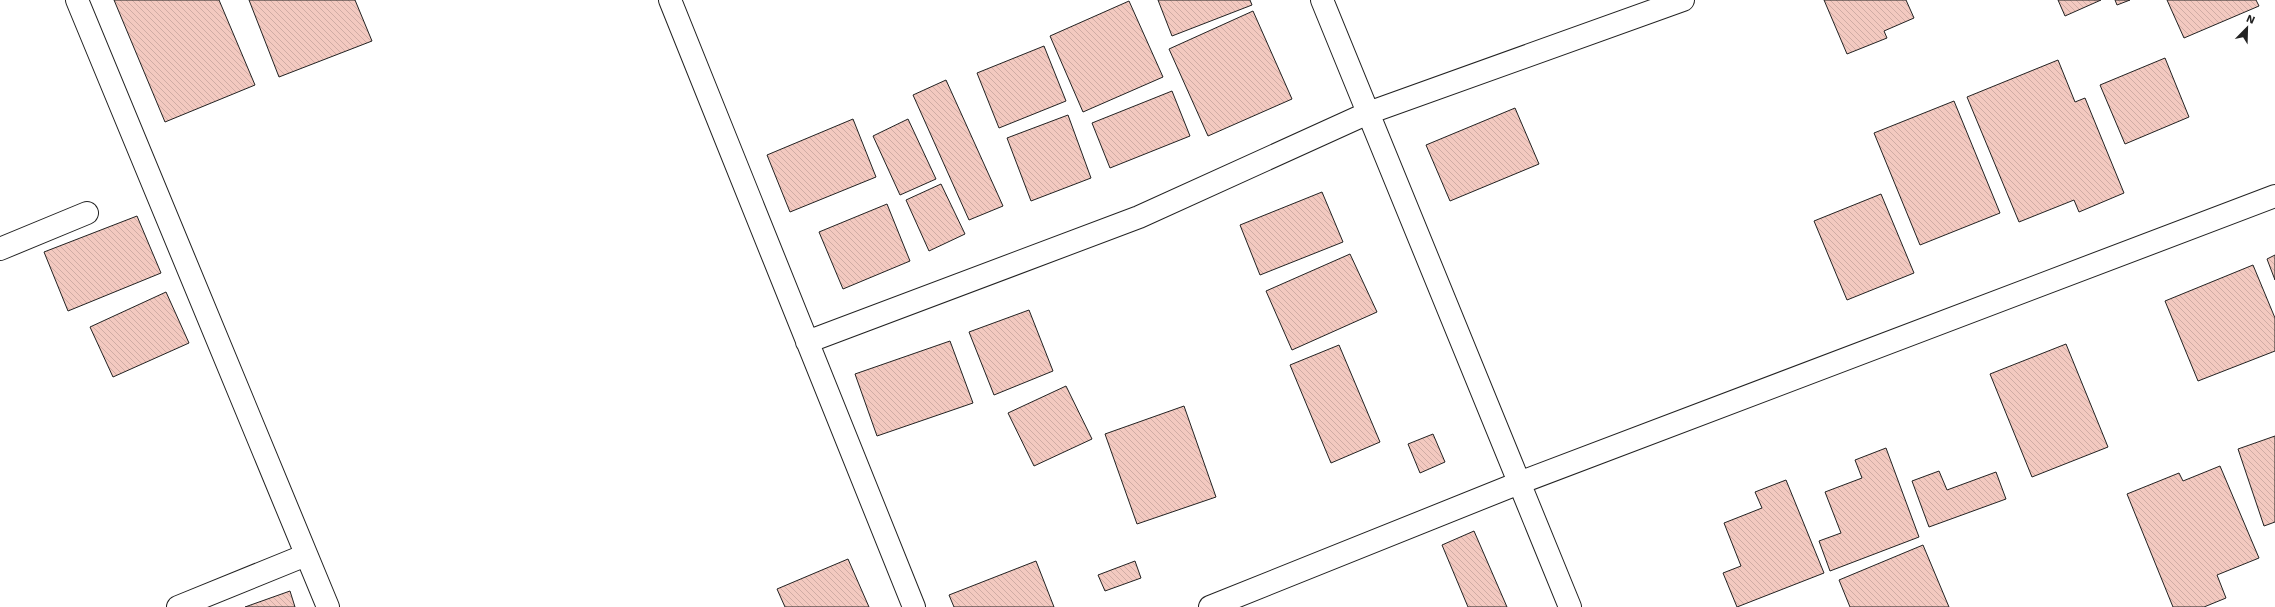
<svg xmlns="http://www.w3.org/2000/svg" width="2275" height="607" font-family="'Work Sans',sans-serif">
	<defs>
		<pattern id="building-back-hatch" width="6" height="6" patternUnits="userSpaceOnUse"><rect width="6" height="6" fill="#f3c9c0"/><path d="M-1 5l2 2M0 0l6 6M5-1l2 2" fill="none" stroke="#d0aca5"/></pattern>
	</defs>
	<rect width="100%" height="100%" fill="#fff"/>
	<path fill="url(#building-back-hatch)" stroke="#222" d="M114,0H219L255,85L165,122Z
		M249,0H355L372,41L279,77Z
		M1158,0H1250L1252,5L1172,36Z
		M1824,0H1906L1914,18L1884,31L1887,38L1847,54Z
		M2058,0H2101L2065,16Z
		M2115,0H2130L2117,5Z
		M2167,0H2256L2259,6L2184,38Z
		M1129,1L1163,77L1083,112L1050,36Z
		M1253,11L1292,99L1208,136L1169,49Z
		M1044,46L1066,101L999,128L977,73Z
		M2165,58L2189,117L2125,144L2100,85Z
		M2058,60L2075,102L2085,98L2124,193L2079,212L2074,200L2019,222L1967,97Z
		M946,80L1003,206L969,220L913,95Z
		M1172,91L1190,136L1110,168L1092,123Z
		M1954,101L2000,213L1920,245L1874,133Z
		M1515,108L1539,164L1450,201L1426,145Z
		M1068,115L1091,178L1031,201L1007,138Z
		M853,119L876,177L790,212L767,155Z
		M908,119L936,179L900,195L873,136Z
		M941,184L965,234L929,251L906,200Z
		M1322,192L1343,242L1260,275L1240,225Z
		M1881,194L1914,273L1847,300L1814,221Z
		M887,204L910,261L843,289L819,232Z
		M137,216L161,273L68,311L44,252Z
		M1350,254L1377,312L1292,350L1266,291Z
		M2275,255V280L2267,259Z
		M2253,265L2275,318V351L2198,381L2165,301Z
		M166,292L189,343L113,377L90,327Z
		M1029,310L1053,371L994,395L969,332Z
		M950,341L973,403L877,436L855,374Z
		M2066,344L2108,447L2032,477L1990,374Z
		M1339,345L1380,442L1331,463L1290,365Z
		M1066,386L1092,439L1034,466L1008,413Z
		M1184,406L1216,497L1137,524L1105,434Z
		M1433,434L1445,462L1420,473L1408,444Z
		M2275,436V522L2264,526L2238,449Z
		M1886,448L1919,537L1830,571L1819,541L1841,533L1825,492L1862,478L1855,460Z
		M2220,466L2259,558L2217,575L2226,598L2204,607H2173L2127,494L2179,473L2183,481Z
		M1939,471L1947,490L1996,472L2006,499L1929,527L1912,481Z
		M1786,480L1824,573L1737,607L1723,573L1741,566L1724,523L1762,508L1755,492Z
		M1474,531L1507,607H1468L1442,545Z
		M1923,545L1949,607H1850L1839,580Z
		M848,559L869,607H785L777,589Z
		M1036,561L1054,607H954L949,595Z
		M1135,561L1141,578L1105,591L1098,575Z
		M290,591L295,607H245Z"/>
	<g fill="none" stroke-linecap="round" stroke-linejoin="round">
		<defs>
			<path id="minor" d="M77,0L328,607
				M670,0L914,607
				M1322,0L1570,607
				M0,249L87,213
				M807,342L1139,217L1368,113L1683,0
				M178,607L306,555
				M1210,607L1519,483L2275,196"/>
		</defs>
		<use href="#minor" stroke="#222" stroke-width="24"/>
		<use href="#minor" stroke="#fff" stroke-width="22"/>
	</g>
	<g transform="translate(2247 28) rotate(23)" stroke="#ffffff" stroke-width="3" paint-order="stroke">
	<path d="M0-3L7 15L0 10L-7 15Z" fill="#222222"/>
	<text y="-6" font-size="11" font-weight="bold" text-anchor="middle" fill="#222222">N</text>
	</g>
</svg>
